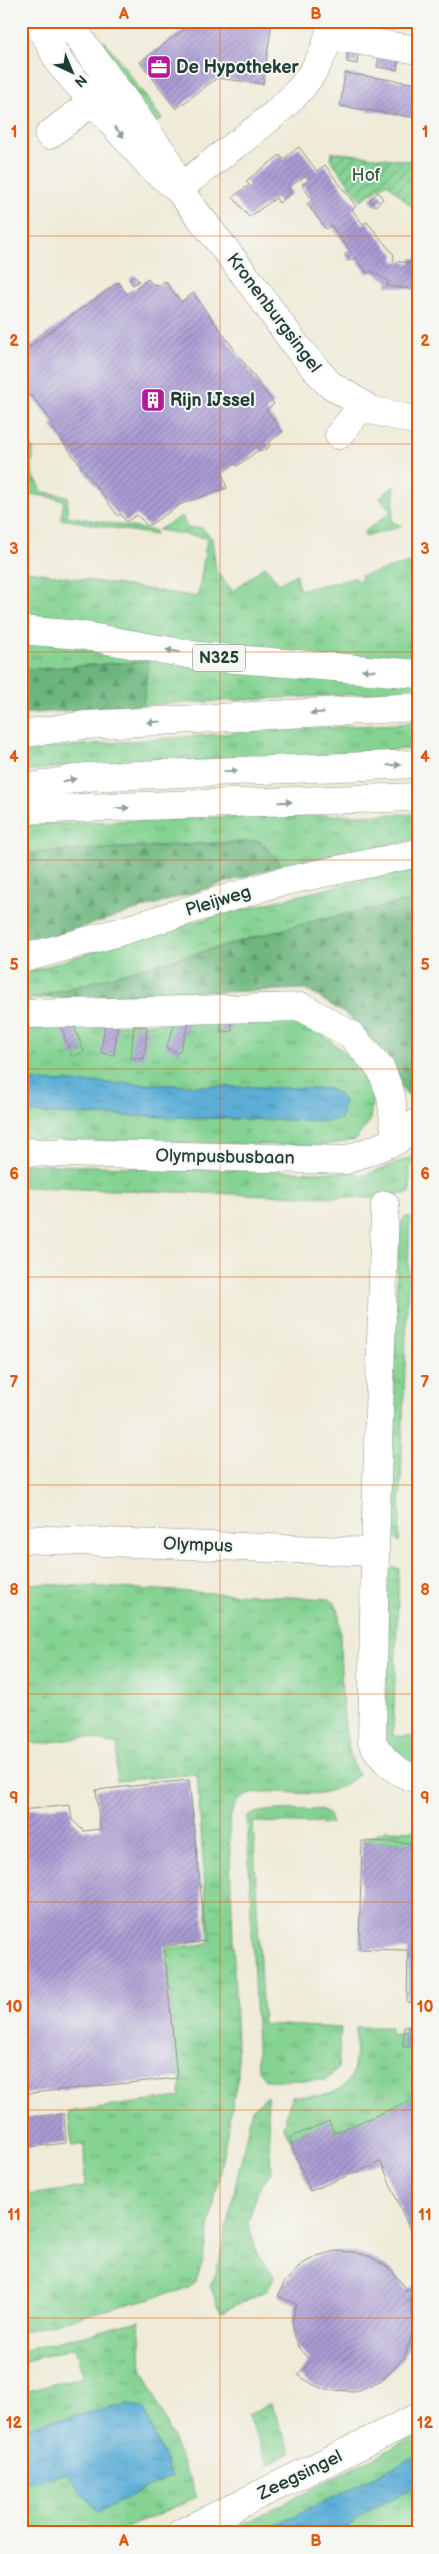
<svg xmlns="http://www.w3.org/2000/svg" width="439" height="2554" font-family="'Balsamiq Sans',sans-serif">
	<defs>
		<pattern id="grass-tufts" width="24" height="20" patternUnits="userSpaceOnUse" patternTransform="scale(1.25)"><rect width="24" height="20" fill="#85d393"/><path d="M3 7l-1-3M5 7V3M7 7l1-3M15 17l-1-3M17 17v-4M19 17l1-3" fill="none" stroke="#6cac79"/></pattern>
		<pattern id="forest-firs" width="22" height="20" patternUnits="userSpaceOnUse" patternTransform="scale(1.25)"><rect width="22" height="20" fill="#6cb57d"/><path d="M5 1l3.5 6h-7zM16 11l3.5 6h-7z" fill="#589467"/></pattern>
		<pattern id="garden-furrows" width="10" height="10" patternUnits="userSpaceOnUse" patternTransform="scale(1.25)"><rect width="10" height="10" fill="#85d393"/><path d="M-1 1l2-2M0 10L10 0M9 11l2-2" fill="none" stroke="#6cac79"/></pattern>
		<pattern id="water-ripples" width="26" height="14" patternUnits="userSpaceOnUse" patternTransform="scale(1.25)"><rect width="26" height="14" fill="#5caed7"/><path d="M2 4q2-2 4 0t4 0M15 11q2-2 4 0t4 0" fill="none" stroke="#4b8faf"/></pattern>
		<pattern id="building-hatch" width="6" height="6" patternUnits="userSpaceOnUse" patternTransform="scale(1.25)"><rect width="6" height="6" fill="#aa9cd4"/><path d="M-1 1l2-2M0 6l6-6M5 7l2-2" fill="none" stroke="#8a80ad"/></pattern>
	</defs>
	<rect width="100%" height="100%" fill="#f6f6f2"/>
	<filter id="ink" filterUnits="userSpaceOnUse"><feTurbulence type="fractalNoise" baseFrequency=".02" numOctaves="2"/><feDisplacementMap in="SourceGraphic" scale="10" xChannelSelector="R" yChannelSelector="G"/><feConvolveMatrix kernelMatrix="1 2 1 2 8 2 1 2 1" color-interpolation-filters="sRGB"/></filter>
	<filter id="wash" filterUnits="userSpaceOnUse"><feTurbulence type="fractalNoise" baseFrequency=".0096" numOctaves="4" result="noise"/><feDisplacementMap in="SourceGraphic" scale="20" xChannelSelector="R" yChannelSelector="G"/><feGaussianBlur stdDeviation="1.12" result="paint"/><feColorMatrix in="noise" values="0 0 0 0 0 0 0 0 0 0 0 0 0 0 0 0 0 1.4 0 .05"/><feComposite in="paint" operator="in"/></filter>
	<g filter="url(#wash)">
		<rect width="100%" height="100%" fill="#efebd8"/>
		<path fill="url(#grass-tufts)" stroke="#528864" d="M104,41H105L162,119L156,123L107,55Z
			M21,432L33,449L32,473L43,492L68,496L67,516L155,531V535L61,519L64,500L21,492Z
			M395,486L392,522L402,526L365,536L364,532L391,512L380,497Z
			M182,516L187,528H202L212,538L216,571L233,591L265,566L279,584L296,574L299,590L355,578L356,581L362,579L361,576L418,561V664L258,655L21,619V588H25L28,571L198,597L207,538L158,530Z
			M21,640L418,682V691L143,705L148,661L21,670Z
			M418,723V748L270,759L66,766L21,772V750L271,730Z
			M418,814V839L282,865L260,841L21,853V825L219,817Z
			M418,868V899L310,922L30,999L23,1029L287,1018L312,1027L362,1066L374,1083L370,1121L355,1140L321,1146L21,1139V1113L325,1121L339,1094L328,1089L21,1081V975C151,930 284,898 418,868Z
			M414,1156L410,1167V1193L364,1198L21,1187V1164L355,1173L363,1176Z
			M405,1217H410L399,1542L390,1534L398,1228Z
			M392,1568H399L393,1736L418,1737V1767L403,1761L386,1740L388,1574Z
			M21,1583L329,1599L335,1603L339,1614C342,1659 338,1737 358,1775C346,1784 336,1791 320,1793C298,1797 240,1780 232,1811C230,1817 230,1824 229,1830L238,2075L203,2261L196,2280L189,2288L21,2332V2196L85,2187L84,2145L72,2146L68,2112L179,2097L183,2077L178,2078L166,1948L209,1944L197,1774L116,1781L118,1745L87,1737L37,1744L21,1737Z
			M321,1810L328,1813L332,1824L253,1822L263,2024L341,2028L338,2069L326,2080H265L258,2070L247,1818C255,1807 306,1810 321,1810Z
			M385,1830L418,1831V1843L362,1841Z
			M356,2027H390V2034H404L403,2047L418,2048V2098L334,2133L329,2121L289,2138L283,2126L292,2096C352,2099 357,2082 356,2027Z
			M267,2096L271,2172L258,2190L248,2223L258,2256L274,2276L268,2290L221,2312L210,2286L217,2271L252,2109Z
			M139,2321L142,2367L197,2497L115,2533H21V2483L66,2473L172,2476L143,2408L129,2404L21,2428V2393L83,2376L75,2348L21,2362V2351Z
			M271,2403L291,2453L268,2464L247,2415Z
			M418,2435V2455L261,2533H225Z
			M418,2486V2533H339L371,2509Z"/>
		<path fill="url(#forest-firs)" stroke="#467958" d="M149,661L143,705L21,714V670Z
			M260,841L282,865L21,946V853Z
			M418,899V1097L412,1101L399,1084L386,1055L350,1017L306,989L30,999L310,922Z"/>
		<path fill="url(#garden-furrows)" stroke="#528864" d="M332,152L418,162V213L387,183L361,200L331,160Z"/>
		<path fill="url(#water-ripples)" stroke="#3e7686" d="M21,1081L328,1089L339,1094L344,1101L341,1119L325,1121L21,1113Z
			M129,2404L143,2408L172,2476L98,2512L66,2473L21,2483V2428Z
			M418,2455V2486L371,2509L339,2533H261Z"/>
		<g id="blocks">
			<path fill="url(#building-hatch)" d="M195,21H272L263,84L217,78L176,109L140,62Z
				M348,52L358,54L357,64L347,62Z
				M379,57L398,60L397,70L377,67Z
				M345,73L418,84V118L340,106Z
				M299,147L317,171L325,165L356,206L352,210L363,224L367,222L394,255L393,261L411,263V258L418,259V290L387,286L388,281L371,271L368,274L355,258L350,261L345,254L350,251L331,225L326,229L307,204L312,200L302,185L309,180L305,176L288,188L292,193L279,203L276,198L249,217L233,197L249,185L246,181L280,155L283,159Z
				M378,192L383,199L375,206L370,199Z
				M134,275L139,281L133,285L129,279Z
				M148,279L152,284L160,285L165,281L181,302L193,293L274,404L266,410L283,432L268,443L270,446L262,452L260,449L237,466L235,464L222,473L227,488L181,504L148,526L137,515L126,522L121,514L118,516L51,426L54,424L31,395L28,396L22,388L25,387L21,382V353L118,282L127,294Z
				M220,1010H230L232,1031L221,1032Z
				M177,1018L189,1023L179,1053L166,1048Z
				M105,1022L118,1023L114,1055L101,1053Z
				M73,1023L84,1052L72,1057L61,1027Z
				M134,1026L147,1027L144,1059L131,1058Z
				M189,1780L206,1941L164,1946L177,2078L21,2094V1810L70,1805L72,1820L84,1831L100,1829L96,1790Z
				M362,1841L418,1843V2002H407L408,1950L359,1949Z
				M404,2027H418V2048L403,2047Z
				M418,2098V2249L381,2162L310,2191L289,2138L329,2121L334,2133Z
				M64,2114L66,2143L21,2148V2118Z
				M335,2251L354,2252L371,2257L392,2270L406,2290L418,2285V2295L410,2298L414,2328L405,2356L384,2379L357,2391L326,2390L312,2384L298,2375L310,2360L299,2347L294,2334L292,2321L296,2304L278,2296L284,2283L301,2265L317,2256Z"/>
		</g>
	</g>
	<g filter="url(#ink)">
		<use href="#blocks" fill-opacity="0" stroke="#879486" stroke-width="1"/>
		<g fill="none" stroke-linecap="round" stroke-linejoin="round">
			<defs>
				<path id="minor" d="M34,21L47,38L60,64L152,168L178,189L245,275L297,347L328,383L371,410L418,421
					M67,21L167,159L175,181
					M329,36L418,50
					M49,135L106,91
					M178,189C199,173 220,156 242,140C283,108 325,77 331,21
					M339,435L362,406
					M21,959L119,932L276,883L418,853
					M28,1014L302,1007L351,1035L381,1069L391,1095L396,1141
					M21,1152L346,1160L396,1141L418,1122
					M385,1205L375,1552L372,1742C383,1760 396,1774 418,1779
					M21,1539L375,1552
					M181,2533L418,2417"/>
				<path id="major" d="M21,810L418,797"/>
				<path id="highway" d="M21,630L79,635L199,656L418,674
					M21,734L85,725L418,707
					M21,789L85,777L418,764"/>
			</defs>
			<use href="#minor" stroke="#879486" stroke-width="29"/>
			<use href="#major" stroke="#879486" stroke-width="29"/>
			<use href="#highway" stroke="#879486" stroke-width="29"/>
			<use href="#minor" stroke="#fff" stroke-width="28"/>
			<use href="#major" stroke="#fff" stroke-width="28"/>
			<use href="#highway" stroke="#fff" stroke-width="28"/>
		</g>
		<defs><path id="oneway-solid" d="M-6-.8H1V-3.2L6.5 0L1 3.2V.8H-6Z" transform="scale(1.25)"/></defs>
		<g fill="#8f9e9a">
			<use href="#oneway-solid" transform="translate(119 132) rotate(48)"/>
			<use href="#oneway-solid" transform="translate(173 651) rotate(-170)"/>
			<use href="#oneway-solid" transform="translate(369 670) rotate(-175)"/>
			<use href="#oneway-solid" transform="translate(317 713) rotate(177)"/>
			<use href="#oneway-solid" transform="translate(154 722) rotate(177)"/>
			<use href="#oneway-solid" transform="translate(394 765) rotate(-2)"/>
			<use href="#oneway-solid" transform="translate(231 771) rotate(-2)"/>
			<use href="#oneway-solid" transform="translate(69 780) rotate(-11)"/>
			<use href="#oneway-solid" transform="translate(285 802) rotate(-2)"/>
			<use href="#oneway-solid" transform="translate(122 808) rotate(-2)"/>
		</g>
	</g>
	<path fill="none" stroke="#de580e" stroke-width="1" stroke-opacity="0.55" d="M220,21V2533M21,236H418M21,444H418M21,652H418M21,860H418M21,1069H418M21,1277H418M21,1485H418M21,1694H418M21,1902H418M21,2110H418M21,2318H418"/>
	<defs>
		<symbol id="office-square" viewBox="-11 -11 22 22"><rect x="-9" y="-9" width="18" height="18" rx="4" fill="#b5179e" stroke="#f6f6f2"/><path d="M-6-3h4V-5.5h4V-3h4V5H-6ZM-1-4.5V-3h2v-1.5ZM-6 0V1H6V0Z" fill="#fff"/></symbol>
		<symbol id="building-square" viewBox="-11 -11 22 22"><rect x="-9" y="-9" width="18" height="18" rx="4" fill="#b5179e" stroke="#f6f6f2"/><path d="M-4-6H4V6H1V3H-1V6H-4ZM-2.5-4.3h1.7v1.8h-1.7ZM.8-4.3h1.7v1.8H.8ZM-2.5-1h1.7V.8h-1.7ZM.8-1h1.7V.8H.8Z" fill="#fff"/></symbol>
	</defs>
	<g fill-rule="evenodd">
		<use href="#office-square" x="145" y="53" width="28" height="28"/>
		<use href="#building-square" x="139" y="386" width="28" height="28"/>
	</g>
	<g text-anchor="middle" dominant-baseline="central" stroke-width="4" stroke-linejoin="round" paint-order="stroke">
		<rect fill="#f6f6f2" stroke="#60746d" stroke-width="1" x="193" y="644.5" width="52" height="27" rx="4"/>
		<g font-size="16" font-weight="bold" fill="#1f3d34">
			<text x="219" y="658">N325</text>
		</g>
		<g font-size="18" font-weight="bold" fill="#1f3d34" stroke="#f6f6f2" text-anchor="start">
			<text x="176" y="67">De Hypotheker</text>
			<text x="170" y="400">Rijn IJssel</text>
		</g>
		<g font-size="18" fill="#335b47" stroke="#f6f6f2">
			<text x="366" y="175">Hof</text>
		</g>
		<g font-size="18" fill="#1f3d34" stroke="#f6f6f2">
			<text transform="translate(274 313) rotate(53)">Kronenburgsingel</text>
			<text transform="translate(218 901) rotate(-17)">Pleijweg</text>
			<text transform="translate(225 1157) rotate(1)">Olympusbusbaan</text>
			<text transform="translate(198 1545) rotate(2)">Olympus</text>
			<text transform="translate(300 2475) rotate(-26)">Zeegsingel</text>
		</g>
	</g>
	<rect width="439" height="2554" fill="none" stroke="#f6f6f2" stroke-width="55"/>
	<g transform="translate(72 72) rotate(136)" stroke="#f6f6f2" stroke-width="4" paint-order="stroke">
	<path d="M0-4L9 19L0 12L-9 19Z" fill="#1f3d34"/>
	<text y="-8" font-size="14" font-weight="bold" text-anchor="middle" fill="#1f3d34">N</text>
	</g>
	<rect x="28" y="28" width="384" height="2498" fill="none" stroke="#de580e" stroke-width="2"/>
	<g font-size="16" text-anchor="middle" font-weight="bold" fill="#de580e">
		<text x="124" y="19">A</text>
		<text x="316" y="19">B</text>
		<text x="14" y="137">1</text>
		<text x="425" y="137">1</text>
		<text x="14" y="346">2</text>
		<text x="425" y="346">2</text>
		<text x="14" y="554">3</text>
		<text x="425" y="554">3</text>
		<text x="14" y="762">4</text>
		<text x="425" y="762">4</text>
		<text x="14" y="970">5</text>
		<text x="425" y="970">5</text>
		<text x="14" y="1179">6</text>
		<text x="425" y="1179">6</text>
		<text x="14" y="1387">7</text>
		<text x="425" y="1387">7</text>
		<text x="14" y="1595">8</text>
		<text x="425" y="1595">8</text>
		<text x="14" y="1803">9</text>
		<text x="425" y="1803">9</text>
		<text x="14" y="2012">10</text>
		<text x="425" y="2012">10</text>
		<text x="14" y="2220">11</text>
		<text x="425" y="2220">11</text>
		<text x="14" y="2428">12</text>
		<text x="425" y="2428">12</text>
		<text x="124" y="2546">A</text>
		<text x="316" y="2546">B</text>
	</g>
</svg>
